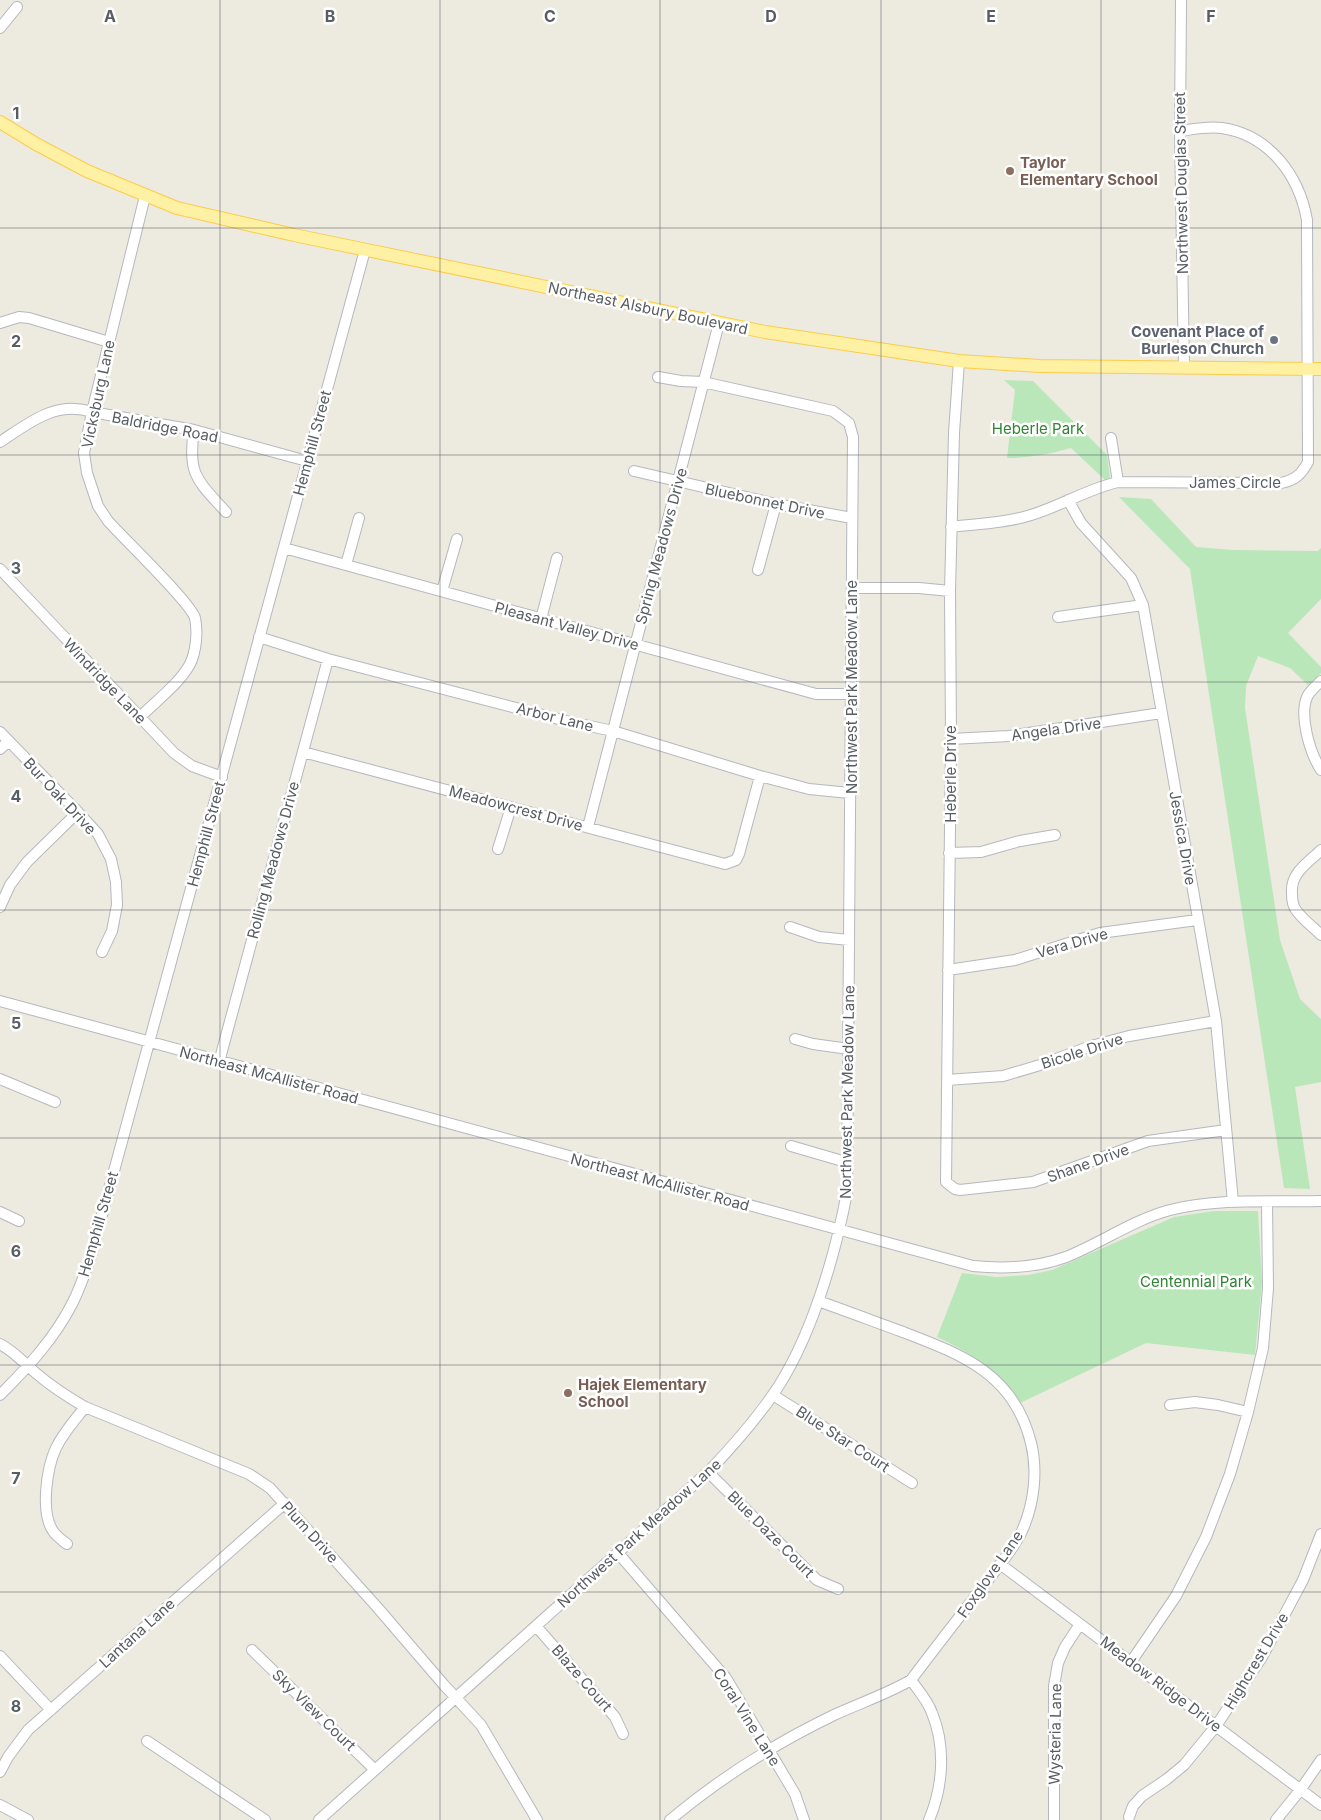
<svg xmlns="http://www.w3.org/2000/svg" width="1321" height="1820" font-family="Inter,sans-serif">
	<rect width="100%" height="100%" fill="#edeadf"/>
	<path fill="#b9e7ba" d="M1004,380L1033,381L1107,455L1110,478L1106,481L1071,448C1050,454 1029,458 1007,458L1015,390Z
		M1119,497L1151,499L1196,547L1233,550L1318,551L1321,548V599L1288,633L1321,667V673L1308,685L1290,668L1258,656L1246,686L1245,708L1280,940L1300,999L1321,1019V1082L1295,1087L1310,1189L1284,1188L1190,569Z
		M1214,1211H1258L1262,1283L1255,1355L1146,1343L1020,1403C1013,1394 1006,1383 997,1375C980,1359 958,1347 937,1337L962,1273L996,1277L1028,1275L1052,1270L1174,1217Z"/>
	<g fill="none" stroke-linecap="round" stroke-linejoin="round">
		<defs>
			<path id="minor" d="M1181,0L1180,131L1184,367
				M0,28L17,7
				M0,323L19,317L29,318L109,342
				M959,361L954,433L950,591L951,739L946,1182L955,1189L960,1190L1033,1182L1148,1141L1226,1130
				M194,430C187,475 198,481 226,512
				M1111,438L1118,482
				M0,442C29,423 56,400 92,412L194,430L307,461
				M634,471L776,504L852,518
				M1068,500L1081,523L1131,578L1143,605L1216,1021L1233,1202
				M951,527C977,524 1006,523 1031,515C1061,506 1087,489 1118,482L1281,483C1295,480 1301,475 1308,462L1307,220C1299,175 1269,135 1222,128C1208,126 1194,129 1180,131
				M284,548L816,694H851
				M346,565L359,518
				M0,569L174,753L192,766L222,777
				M758,570L776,504
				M852,588H919L950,591
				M442,591L457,539
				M1058,617L1143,605
				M541,619L557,558
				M259,637L328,659L566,721L613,731L760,776L809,789L850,793
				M1321,681C1317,685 1311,690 1308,695C1298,714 1310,753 1321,770
				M140,717C155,702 180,683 190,664C196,652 198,632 195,618C191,603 123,538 108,521L98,506L87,473L84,453L92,412L145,196
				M0,732L78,812L98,834L111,859L116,882L117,905L112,931L102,952
				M951,739L1009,736L1161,713
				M0,749L9,741
				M303,752L725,864L736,860L739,854L760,776
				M588,827L719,323
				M498,849L511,807
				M1321,850C1307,864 1290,873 1292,894C1292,899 1293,906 1296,910C1302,919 1313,927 1321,935
				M949,853L981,852L1020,841L1055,835
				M0,907L10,885L27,862L78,812
				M790,927L819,937L849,940
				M948,970L1015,960L1100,933L1197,920
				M0,1001L973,1266C1004,1269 1036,1268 1066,1257C1101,1243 1133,1220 1170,1210C1219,1198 1271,1202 1321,1201
				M795,1039L813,1044L849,1049
				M219,1062L328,659
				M0,1079L55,1102
				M947,1080L1003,1076L1040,1065L1091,1046L1129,1036L1216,1021
				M791,1146L846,1162
				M0,1212L19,1221
				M0,1344C15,1352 24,1363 37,1374C52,1387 68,1397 85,1407L249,1474L270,1488L377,1607L444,1685L481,1725L537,1820
				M0,1395C28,1367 55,1338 73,1302C80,1288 85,1273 90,1259L365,250
				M773,1395L912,1483
				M1170,1405L1195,1402L1218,1405L1248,1412
				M708,1472L817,1580L838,1589
				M67,1544C62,1540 56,1536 53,1531C40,1512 47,1467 56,1448C63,1433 75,1420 85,1407
				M618,1553L726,1678L795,1794L804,1820
				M1000,1564L1321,1805
				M536,1626L615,1717L623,1734
				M252,1650L375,1770
				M0,1656L51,1710
				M1131,1662L1176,1596L1206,1537L1230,1474L1248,1412L1263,1348L1268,1288L1267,1202
				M911,1680C918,1690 928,1701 932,1713C946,1747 943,1787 929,1820
				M147,1741L265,1820
				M0,1772L8,1757L28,1730L285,1503
				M0,1805L28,1820
				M1129,1817L1133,1806L1142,1796L1167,1779L1184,1765L1216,1726L1262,1657L1303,1580L1321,1534
				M319,1820L708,1472C731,1448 753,1423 772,1396C810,1342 835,1257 847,1192L853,437L849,423L833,411L703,382L681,381L658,377
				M670,1820C720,1778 776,1743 834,1715C860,1703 887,1694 911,1680C935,1648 960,1616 985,1584C997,1568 1013,1550 1022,1531C1034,1504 1038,1472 1031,1443C1014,1374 963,1355 903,1332C875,1322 847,1311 818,1301
				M1054,1820V1686L1058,1663L1065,1647L1080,1624
				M1276,1820L1301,1789L1321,1760"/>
			<path id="major" d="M0,122L36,144L87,171L177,208L294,235L765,332L959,361L1040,366L1321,369"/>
		</defs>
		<use href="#minor" stroke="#b5b8be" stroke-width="12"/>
		<use href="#major" stroke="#fccc4a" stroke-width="14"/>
		<use href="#minor" stroke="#fff" stroke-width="10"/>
		<use href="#major" stroke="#fff1a3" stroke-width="12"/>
	</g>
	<path fill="none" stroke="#585d62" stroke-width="1" stroke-opacity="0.55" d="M220,0V1820M440,0V1820M660,0V1820M881,0V1820M1101,0V1820M0,228H1321M0,455H1321M0,682H1321M0,910H1321M0,1138H1321M0,1365H1321M0,1592H1321"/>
	<g fill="#8d6e63" stroke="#fff" stroke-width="2">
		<circle cx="1010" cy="171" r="5"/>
		<circle cx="568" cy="1393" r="5"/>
	</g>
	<circle fill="#6b7280" stroke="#fff" stroke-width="2" cx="1274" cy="340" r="5"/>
	<g text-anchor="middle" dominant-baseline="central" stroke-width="5" stroke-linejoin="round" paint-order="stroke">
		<g font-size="15" font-weight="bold" fill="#785e54" stroke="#fff" text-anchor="start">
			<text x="1020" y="162">Taylor<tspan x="1020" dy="17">Elementary School</tspan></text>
			<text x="578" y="1384">Hajek Elementary<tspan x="578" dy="17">School</tspan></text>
		</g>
		<g font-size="15" fill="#585d62" stroke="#fff">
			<text transform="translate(1181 183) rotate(-91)">Northwest Douglas Street</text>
			<text transform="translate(648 308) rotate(12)">Northeast Alsbury Boulevard</text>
			<text transform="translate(98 394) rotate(-78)">Vicksburg Lane</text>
			<text transform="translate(165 427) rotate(11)">Baldridge Road</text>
			<text transform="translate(312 443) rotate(-75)">Hemphill Street</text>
			<text x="1235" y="482">James Circle</text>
			<text transform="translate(765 501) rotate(12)">Bluebonnet Drive</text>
			<text transform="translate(661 546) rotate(-75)">Spring Meadows Drive</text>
			<text transform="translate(567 626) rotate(15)">Pleasant Valley Drive</text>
			<text transform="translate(105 681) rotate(46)">Windridge Lane</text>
			<text transform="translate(851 687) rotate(-90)">Northwest Park Meadow Lane</text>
			<text transform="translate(555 717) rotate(14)">Arbor Lane</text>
			<text transform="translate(1056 729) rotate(-8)">Angela Drive</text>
			<text transform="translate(950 774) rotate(-90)">Heberle Drive</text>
			<text transform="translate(60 796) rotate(47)">Bur Oak Drive</text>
			<text transform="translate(516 808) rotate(15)">Meadowcrest Drive</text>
			<text transform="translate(206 834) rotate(-75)">Hemphill Street</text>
			<text transform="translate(1183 838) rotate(80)">Jessica Drive</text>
			<text transform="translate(273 860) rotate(-75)">Rolling Meadows Drive</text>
			<text transform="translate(1072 943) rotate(-16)">Vera Drive</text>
			<text transform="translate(1082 1051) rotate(-18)">Bicole Drive</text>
			<text transform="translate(269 1075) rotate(15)">Northeast McAllister Road</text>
			<text transform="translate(847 1092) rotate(-89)">Northwest Park Meadow Lane</text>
			<text transform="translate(1088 1163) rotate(-20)">Shane Drive</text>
			<text transform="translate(660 1182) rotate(15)">Northeast McAllister Road</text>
			<text transform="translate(98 1224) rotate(-74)">Hemphill Street</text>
			<text transform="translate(843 1439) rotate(33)">Blue Star Court</text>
			<text transform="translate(310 1532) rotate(48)">Plum Drive</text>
			<text transform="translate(639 1533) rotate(-42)">Northwest Park Meadow Lane</text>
			<text transform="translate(771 1534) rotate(45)">Blue Daze Court</text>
			<text transform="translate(990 1574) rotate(-55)">Foxglove Lane</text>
			<text transform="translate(137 1633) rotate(-42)">Lantana Lane</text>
			<text transform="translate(1256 1661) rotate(-59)">Highcrest Drive</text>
			<text transform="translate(582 1678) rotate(49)">Blaze Court</text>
			<text transform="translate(1161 1684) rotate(37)">Meadow Ridge Drive</text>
			<text transform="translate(314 1710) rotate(44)">Sky View Court</text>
			<text transform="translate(747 1717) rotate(58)">Coral Vine Lane</text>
			<text transform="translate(1055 1734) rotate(-89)">Wysteria Lane</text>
		</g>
		<g font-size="15" font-weight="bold" fill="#5b616d" stroke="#fff" text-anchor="end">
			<text x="1264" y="331">Covenant Place of<tspan x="1264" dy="17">Burleson Church</tspan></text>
		</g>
		<g font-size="15" fill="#2e8532" stroke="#fff">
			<text x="1038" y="428">Heberle Park</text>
			<text x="1196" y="1281">Centennial Park</text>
		</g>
	</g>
	<g font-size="16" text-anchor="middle" font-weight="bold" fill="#585d62" stroke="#fff" stroke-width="5" stroke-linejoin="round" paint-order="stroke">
		<text x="110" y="22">A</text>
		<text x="330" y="22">B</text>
		<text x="550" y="22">C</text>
		<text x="771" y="22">D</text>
		<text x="991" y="22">E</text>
		<text x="1211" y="22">F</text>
		<text x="16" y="119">1</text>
		<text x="16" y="347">2</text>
		<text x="16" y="574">3</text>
		<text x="16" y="802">4</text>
		<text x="16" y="1029">5</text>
		<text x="16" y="1257">6</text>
		<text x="16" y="1484">7</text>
		<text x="16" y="1712">8</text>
	</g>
</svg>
